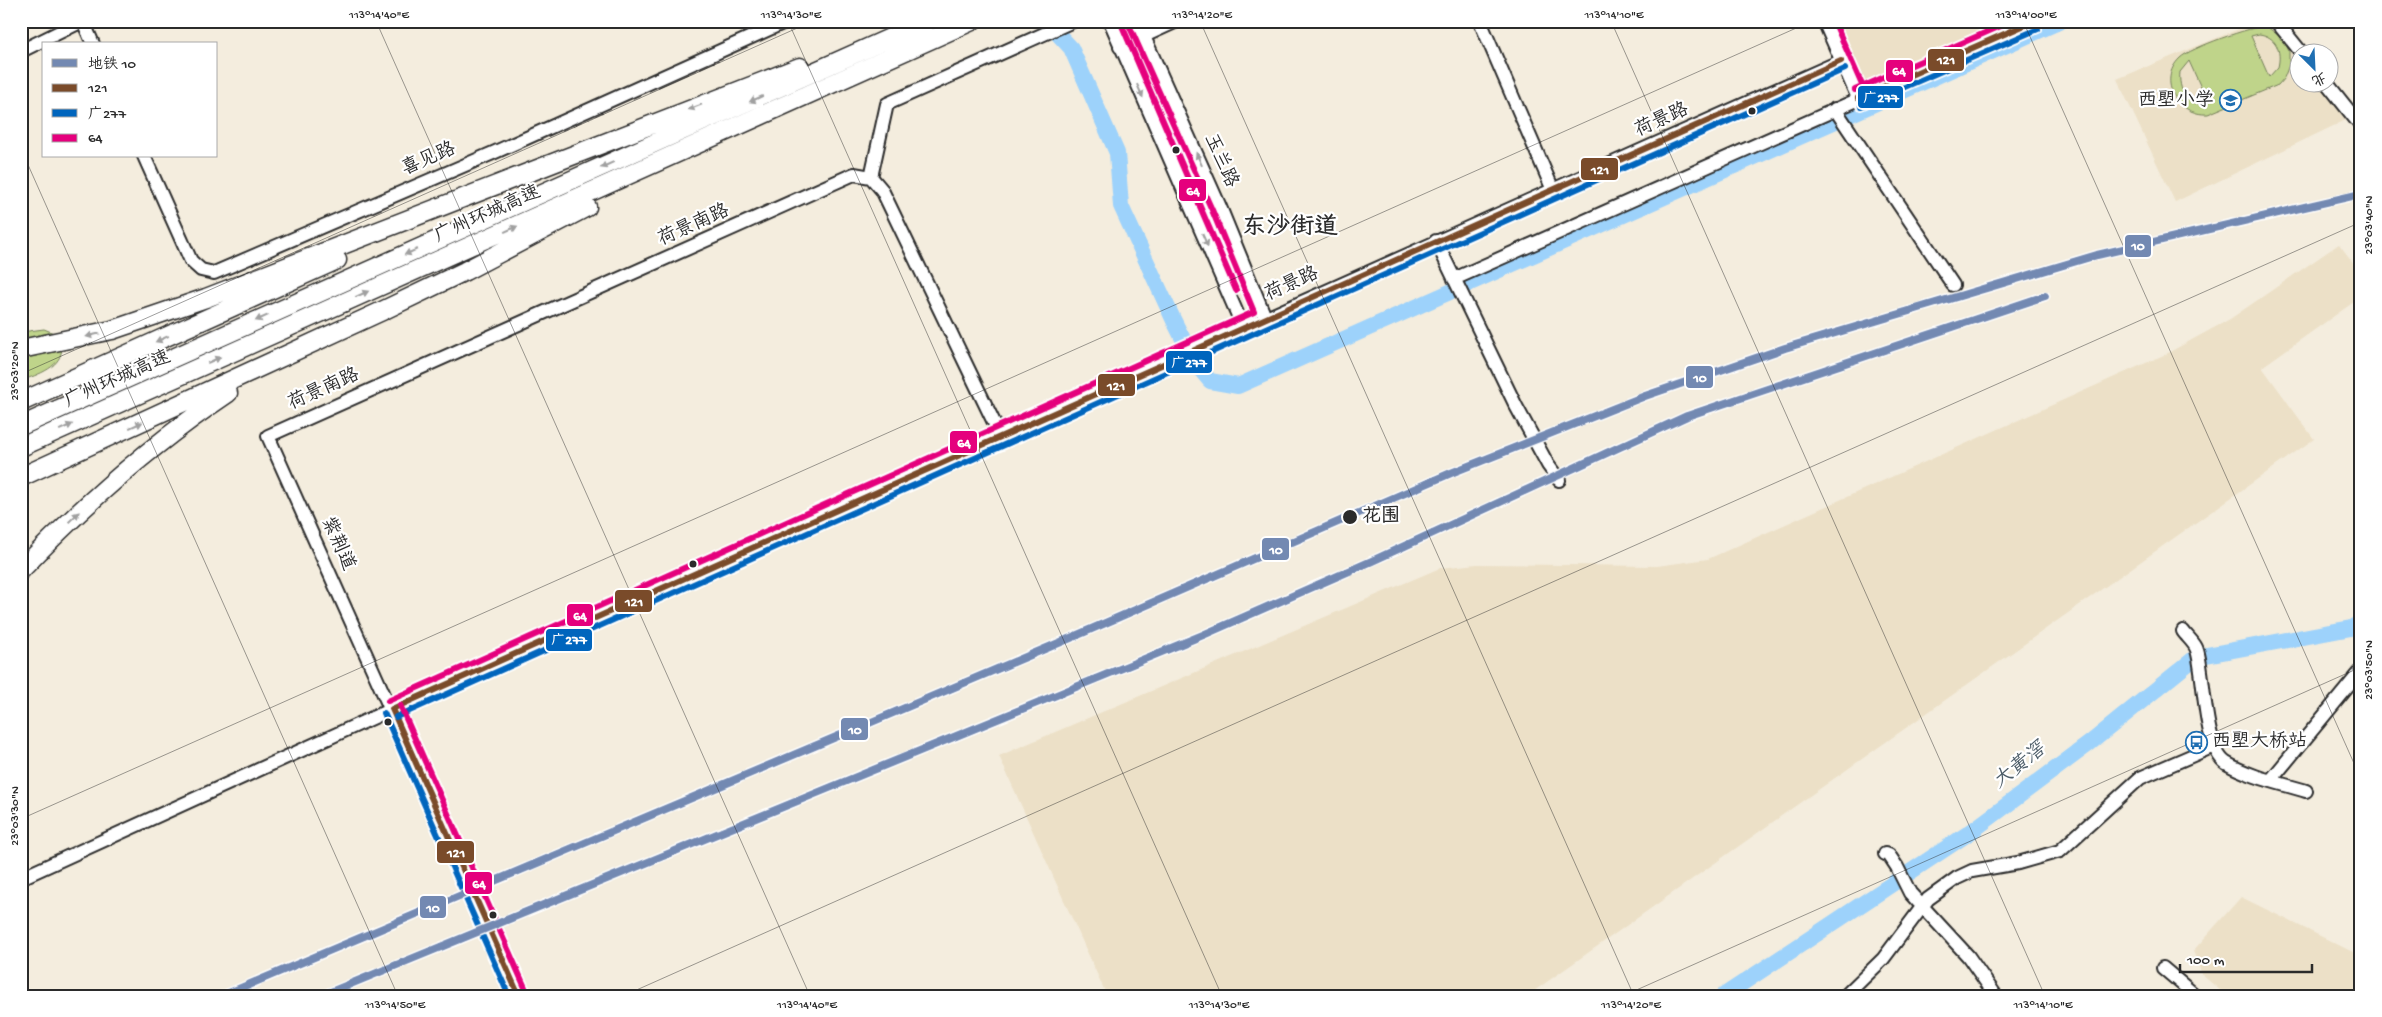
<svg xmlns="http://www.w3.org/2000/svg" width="2382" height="1017" font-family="'Gochi Hand','LXGW WenKai TC',sans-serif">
	<rect width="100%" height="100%" fill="#f4edde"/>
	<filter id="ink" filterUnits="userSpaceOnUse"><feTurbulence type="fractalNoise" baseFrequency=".02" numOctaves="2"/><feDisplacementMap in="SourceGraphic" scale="10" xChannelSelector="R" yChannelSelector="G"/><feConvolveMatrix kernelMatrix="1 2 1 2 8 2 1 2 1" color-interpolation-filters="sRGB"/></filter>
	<g filter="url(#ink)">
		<path fill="#ece0c7" d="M1824,21H2034L1858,98Z
			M2258,21L2270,22L2299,58L2300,82L2319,83L2348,119L2175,202L2117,79Z
			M2339,244L2361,273V297L2262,367L2314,439L1527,996H1107L999,756L1440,568L1477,564L1657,566L1708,559L2166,354L2230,319Z
			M2241,897L2361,956V996H2227L2202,975L2193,951Z"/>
		<path fill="#bfd48a" stroke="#75805a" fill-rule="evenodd" d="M2266,26L2283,39L2289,51V65L2284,78L2278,85L2208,114C2178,116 2156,81 2180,58C2190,48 2252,26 2266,26ZM2259,34C2276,36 2282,51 2278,67L2269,77L2251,36ZM2189,61L2208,103H2207C2187,108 2178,89 2180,72Z
			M44,329L54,333L62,345C63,368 38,374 21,381V332Z"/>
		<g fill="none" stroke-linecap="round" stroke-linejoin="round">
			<path stroke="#9dd2fb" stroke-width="16" d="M1058,34L1071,48L1117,153L1121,206L1174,321L1195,363L1210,381L1238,386L2061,21
				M1723,996L1972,831L2090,743L2196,657L2351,628L2361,622"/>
			<defs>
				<path id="minor" d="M83,21L93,44
					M1110,21L1243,327
					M1137,21L1220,207L1265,317
					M1480,21L1553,190
					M1824,21L1858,98
					M2276,21L2301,52
					M1120,47L1177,21
					M21,51L82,21
					M2326,82L2361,126
					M1835,109L1953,285
					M144,156L191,261L201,270L214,273L493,153L787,21
					M871,177L887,104L1073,21
					M1436,241L1516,406L1548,465L1559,480
					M1454,279L2035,21
					M2183,631C2187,637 2195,643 2197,650C2205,675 2203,747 2226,763C2250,777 2280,783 2306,791
					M2271,780L2361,671
					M1885,854L1889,855L1897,867L1910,893L1968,956L1996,996
					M21,878L392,709L1841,61
					M2163,968L2196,996
					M519,996L268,436L854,174L871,177L882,190L1001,437
					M1845,996L1883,959L1928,899L1957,878L1972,871L2018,863L2060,851L2140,778L2214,746"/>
				<path id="highway" d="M21,349L112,330L206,298L800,67
					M21,402L337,260
					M21,426L928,21
					M21,447L972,21
					M21,477L382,311L465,271L587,207
					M21,570C85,503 152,444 228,393"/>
			</defs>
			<use href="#minor" stroke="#2b2b2b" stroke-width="16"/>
			<use href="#highway" stroke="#2b2b2b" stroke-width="21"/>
			<use href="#minor" stroke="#fff" stroke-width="12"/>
			<use href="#highway" stroke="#fff" stroke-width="18"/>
			<defs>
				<path id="bus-1" d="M1858,98L2034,21
					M392,709L1841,61
					M392,709L519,996"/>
				<path id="bus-2" d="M1861,106L2038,29
					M384,713L509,996
					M396,717L1845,69"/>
				<path id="bus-3" d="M1120,21L1236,290
					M1834,21L1866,94
					M1855,90L2012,21
					M388,701L1254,312L1212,210L1129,25
					M400,705L527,992"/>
			</defs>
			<use href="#bus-1" stroke="#fff" stroke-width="10"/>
			<use href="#bus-2" stroke="#fff" stroke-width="10"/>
			<use href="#bus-3" stroke="#fff" stroke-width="10"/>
			<use href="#bus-1" stroke="#7a4b2a" stroke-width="6"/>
			<use href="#bus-2" stroke="#0065bd" stroke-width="6"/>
			<use href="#bus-3" stroke="#e5007d" stroke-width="6"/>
			<defs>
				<path id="metro-1" d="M222,996L1073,637L1451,473L1645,396L1785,348L2097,255L2361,194
					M321,996L1203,635L1372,561L1687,416L2045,296"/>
			</defs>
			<use href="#metro-1" stroke="#fff" stroke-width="11"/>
			<use href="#metro-1" stroke="#7389b2" stroke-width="8"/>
		</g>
		<defs><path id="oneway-solid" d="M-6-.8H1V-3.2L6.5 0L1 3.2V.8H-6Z" transform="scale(1.25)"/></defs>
		<g fill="#a0a0a0">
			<use href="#oneway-solid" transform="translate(1140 91) rotate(66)"/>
			<use href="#oneway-solid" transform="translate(756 99) rotate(156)"/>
			<use href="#oneway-solid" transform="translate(695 107) rotate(159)"/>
			<use href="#oneway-solid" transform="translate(1199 159) rotate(-114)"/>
			<use href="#oneway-solid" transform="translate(607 165) rotate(156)"/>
			<use href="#oneway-solid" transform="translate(511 229) rotate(-24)"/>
			<use href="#oneway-solid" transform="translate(1205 240) rotate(66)"/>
			<use href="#oneway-solid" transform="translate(411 252) rotate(156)"/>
			<use href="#oneway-solid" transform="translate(362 294) rotate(-24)"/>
			<use href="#oneway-solid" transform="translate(262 318) rotate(156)"/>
			<use href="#oneway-solid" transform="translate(93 335) rotate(166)"/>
			<use href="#oneway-solid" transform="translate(162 339) rotate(156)"/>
			<use href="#oneway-solid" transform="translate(214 360) rotate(-24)"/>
			<use href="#oneway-solid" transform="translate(136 425) rotate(-24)"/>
			<use href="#oneway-solid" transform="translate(66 427) rotate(-24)"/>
			<use href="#oneway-solid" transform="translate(74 517) rotate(-44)"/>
		</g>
	</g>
	<path fill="none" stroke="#2b2b2b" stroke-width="1" stroke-opacity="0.45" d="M376,21L810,996M788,21L1222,996M1200,21L1634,996M1611,21L2045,996M2023,21L2361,779M21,149L398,996M21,374L813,21M21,819L1812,21M623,996L2361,222M1623,996L2361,667"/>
	<defs>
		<symbol id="school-ring" viewBox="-11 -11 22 22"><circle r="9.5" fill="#fff" stroke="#1f6fb2" stroke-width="1.5"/><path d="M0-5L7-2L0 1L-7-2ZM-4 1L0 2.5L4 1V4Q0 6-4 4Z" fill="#1f6fb2"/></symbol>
		<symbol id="bus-ring" viewBox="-11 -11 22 22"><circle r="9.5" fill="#fff" stroke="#1f6fb2" stroke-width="1.5"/><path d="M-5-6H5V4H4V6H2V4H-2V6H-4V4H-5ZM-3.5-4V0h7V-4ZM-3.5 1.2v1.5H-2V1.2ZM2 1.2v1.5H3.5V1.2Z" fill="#1f6fb2"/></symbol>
	</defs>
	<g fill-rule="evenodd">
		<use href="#school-ring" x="2218" y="88" width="25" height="25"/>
		<use href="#bus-ring" x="2184" y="730" width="25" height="25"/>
	</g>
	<g fill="#2b2b2b" stroke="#fff" stroke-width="2">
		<circle cx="1752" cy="111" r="4.5"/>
		<circle cx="1176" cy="150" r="4.5"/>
		<circle cx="1350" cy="517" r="8"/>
		<circle cx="693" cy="564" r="4.5"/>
		<circle cx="388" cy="722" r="4.5"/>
		<circle cx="493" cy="915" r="4.5"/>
	</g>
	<g text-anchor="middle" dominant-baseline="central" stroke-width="4.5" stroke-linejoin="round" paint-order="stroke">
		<g font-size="19" fill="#2b2b2b" stroke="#fff" text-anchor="end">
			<text x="2214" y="101">西塱小学</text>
			<text x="2212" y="742" text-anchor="start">西塱大桥站</text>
		</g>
		<g font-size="19" fill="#2b2b2b" stroke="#fff">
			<text transform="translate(1662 121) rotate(-24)">荷景路</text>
			<text transform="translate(429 160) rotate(-23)">喜见路</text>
			<text transform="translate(1220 161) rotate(66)">玉兰路</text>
			<text transform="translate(488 215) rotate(-24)">广州环城高速</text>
			<text transform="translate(694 226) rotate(-24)">荷景南路</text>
			<text transform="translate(1292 285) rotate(-24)">荷景路</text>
			<text transform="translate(118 380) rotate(-24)">广州环城高速</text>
			<text transform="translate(324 390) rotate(-24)">荷景南路</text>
			<text transform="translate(337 544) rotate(66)">紫荆道</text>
		</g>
		<g font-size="19" font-weight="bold" fill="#2b2b2b" stroke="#fff" text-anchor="start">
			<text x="1362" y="517">花围</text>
		</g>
		<g font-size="20" font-style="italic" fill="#4d5d69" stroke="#fff">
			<text transform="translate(2020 767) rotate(-38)">大黄滘</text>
		</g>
		<g font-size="24" font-weight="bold" fill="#2b2b2b" stroke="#fff">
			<text x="1290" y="228">东沙街道</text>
		</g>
	</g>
	<g stroke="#fff" stroke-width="2">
		<rect x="1927" y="48" width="38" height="24" rx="5" fill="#7a4b2a"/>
		<rect x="1885" y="59" width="29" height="24" rx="5" fill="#e5007d"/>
		<rect x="1857" y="85" width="47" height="24" rx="5" fill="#0065bd"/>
		<rect x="1580" y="157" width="39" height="24" rx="5" fill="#7a4b2a"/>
		<rect x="1178" y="178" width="29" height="24" rx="5" fill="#e5007d"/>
		<rect x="2124" y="234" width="28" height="24" rx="5" fill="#7389b2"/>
		<rect x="1165" y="350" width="48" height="24" rx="5" fill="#0065bd"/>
		<rect x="1685" y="365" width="29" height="24" rx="5" fill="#7389b2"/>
		<rect x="1097" y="373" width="39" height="24" rx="5" fill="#7a4b2a"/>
		<rect x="949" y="430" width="29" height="24" rx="5" fill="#e5007d"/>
		<rect x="1261" y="537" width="29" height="24" rx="5" fill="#7389b2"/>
		<rect x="614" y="589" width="39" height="24" rx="5" fill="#7a4b2a"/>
		<rect x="566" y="603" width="28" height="24" rx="5" fill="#e5007d"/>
		<rect x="545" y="628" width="48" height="24" rx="5" fill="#0065bd"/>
		<rect x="840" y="717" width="29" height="24" rx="5" fill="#7389b2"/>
		<rect x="436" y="840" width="39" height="24" rx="5" fill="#7a4b2a"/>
		<rect x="464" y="871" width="29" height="24" rx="5" fill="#e5007d"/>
		<rect x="419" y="895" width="28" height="24" rx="5" fill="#7389b2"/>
	</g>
	<g font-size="14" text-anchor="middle" font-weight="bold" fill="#fff">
		<text x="1946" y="64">121</text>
		<text x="1899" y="75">64</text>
		<text x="1881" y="102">广277</text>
		<text x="1600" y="174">121</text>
		<text x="1193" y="195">64</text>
		<text x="2138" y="250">10</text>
		<text x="1189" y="367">广277</text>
		<text x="1700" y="382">10</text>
		<text x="1116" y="390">121</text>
		<text x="964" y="447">64</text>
		<text x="1276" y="554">10</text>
		<text x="634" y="606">121</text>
		<text x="580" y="620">64</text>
		<text x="569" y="644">广277</text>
		<text x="855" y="734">10</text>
		<text x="456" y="857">121</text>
		<text x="479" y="888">64</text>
		<text x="433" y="912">10</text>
	</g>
	<rect width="2382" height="1017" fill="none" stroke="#fff" stroke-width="55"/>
	<rect x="42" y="42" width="175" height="115" fill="#ffffff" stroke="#aaaaaa"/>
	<rect x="52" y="59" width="25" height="8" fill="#7389b2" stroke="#aaaaaa"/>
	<text x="88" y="68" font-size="15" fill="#2b2b2b">地铁 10</text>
	<rect x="52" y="84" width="25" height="8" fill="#7a4b2a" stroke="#aaaaaa"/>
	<text x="88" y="92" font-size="15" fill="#2b2b2b">121</text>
	<rect x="52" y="109" width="25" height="8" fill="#0065bd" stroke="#aaaaaa"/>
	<text x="88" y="118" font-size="15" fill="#2b2b2b">广277</text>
	<rect x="52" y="134" width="25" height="8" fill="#e5007d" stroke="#aaaaaa"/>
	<text x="88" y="142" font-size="15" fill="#2b2b2b">64</text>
	<g transform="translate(2314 68) rotate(156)"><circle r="24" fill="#ffffff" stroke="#aaaaaa"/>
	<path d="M0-4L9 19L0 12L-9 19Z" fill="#1f6fb2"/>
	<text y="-8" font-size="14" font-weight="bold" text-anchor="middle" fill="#2b2b2b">北</text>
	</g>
	<path d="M2180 964v8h132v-8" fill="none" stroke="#2b2b2b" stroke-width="2.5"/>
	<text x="2187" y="964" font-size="15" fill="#2b2b2b" stroke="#ffffff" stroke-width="4" paint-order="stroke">100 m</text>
	<rect x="28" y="28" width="2326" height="962" fill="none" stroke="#2b2b2b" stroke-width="2"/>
	<g font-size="12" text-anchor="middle" fill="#2b2b2b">
		<text x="379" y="18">113°14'40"E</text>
		<text x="791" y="18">113°14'30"E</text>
		<text x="1202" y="18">113°14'20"E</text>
		<text x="1614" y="18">113°14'10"E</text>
		<text x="2026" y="18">113°14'00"E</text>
		<text transform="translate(2368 225) rotate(-90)" y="4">23°03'40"N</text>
		<text transform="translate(14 371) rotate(-90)" y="4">23°03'20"N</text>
		<text transform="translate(2368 670) rotate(-90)" y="4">23°03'50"N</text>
		<text transform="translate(14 816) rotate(-90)" y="4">23°03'30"N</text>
		<text x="395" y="1008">113°14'50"E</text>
		<text x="807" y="1008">113°14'40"E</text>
		<text x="1219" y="1008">113°14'30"E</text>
		<text x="1631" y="1008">113°14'20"E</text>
		<text x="2043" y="1008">113°14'10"E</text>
	</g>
</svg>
